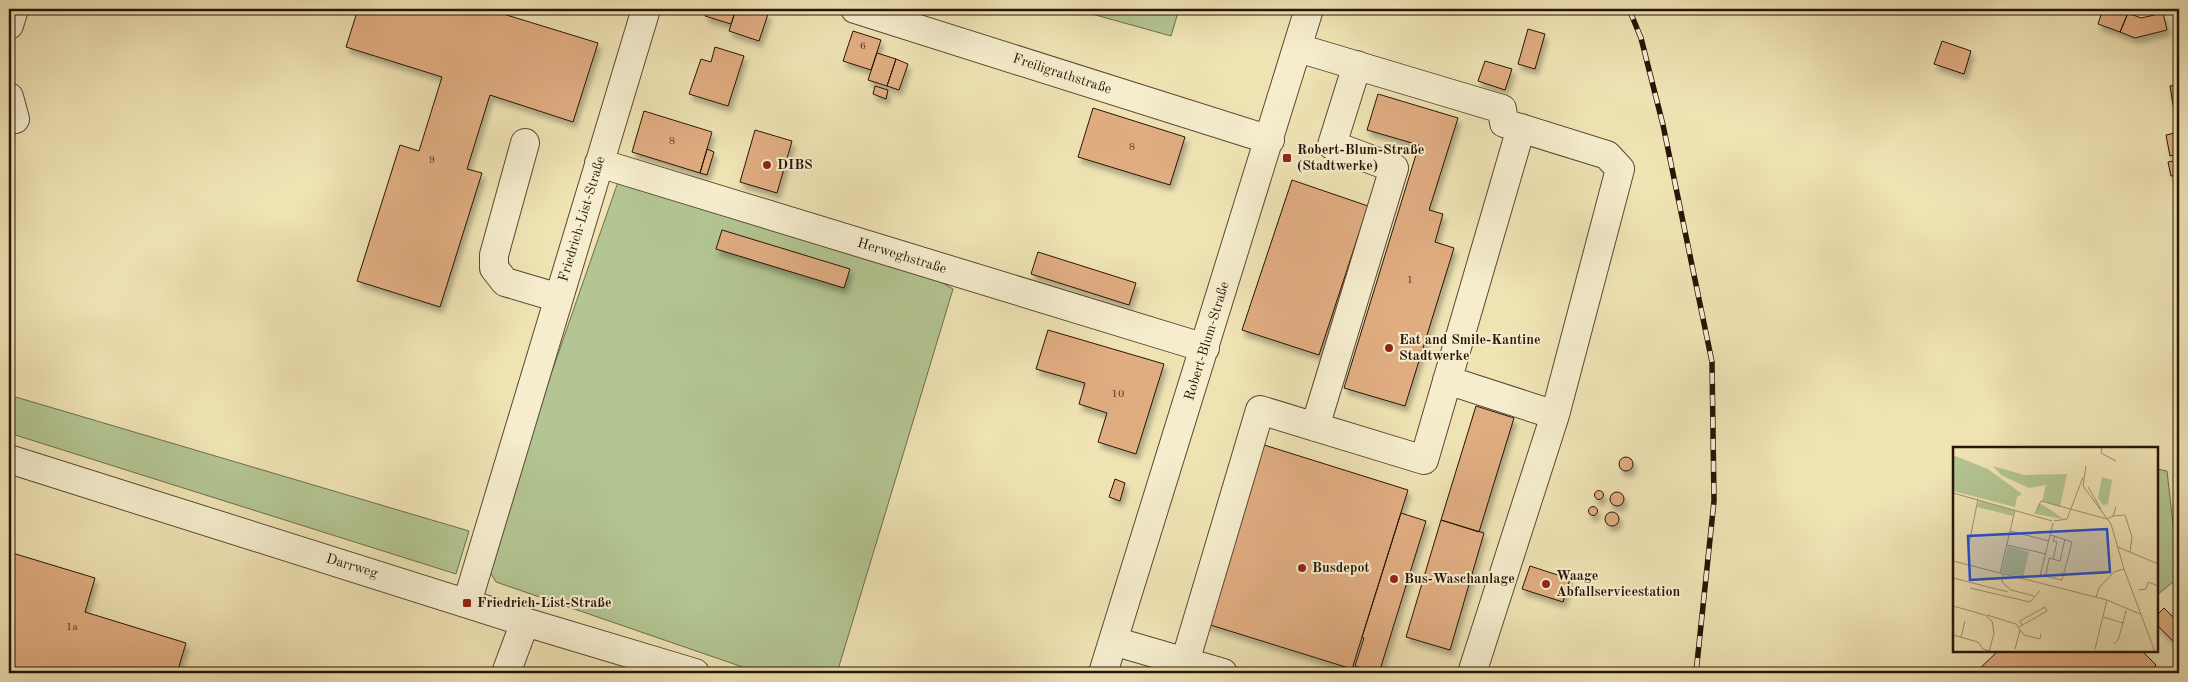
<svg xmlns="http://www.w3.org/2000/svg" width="2188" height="682" font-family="'Old Standard TT',serif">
	<defs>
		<filter id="shadow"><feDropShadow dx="3" dy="5.5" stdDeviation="2.5" flood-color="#0004"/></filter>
	</defs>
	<rect width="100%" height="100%" fill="#efe3b4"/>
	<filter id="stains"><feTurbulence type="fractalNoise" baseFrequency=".004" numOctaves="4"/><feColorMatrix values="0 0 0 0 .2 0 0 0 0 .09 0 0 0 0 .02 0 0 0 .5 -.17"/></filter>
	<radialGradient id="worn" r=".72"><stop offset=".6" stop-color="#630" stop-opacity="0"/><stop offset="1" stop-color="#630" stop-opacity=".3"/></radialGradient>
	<path fill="#b3c592" stroke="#6e6c4c" d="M1074,9H1179L1171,36Z
		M618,182L933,277L953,289L837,673H760L496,582L490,572L549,380Z
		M9,395L469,531L456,574L9,433Z
		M2157,469L2167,471L2179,577L2157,595Z"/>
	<path fill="#e0ad81" stroke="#281406" filter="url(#shadow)" d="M358,9H487L598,43L573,122L490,95L467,169L482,173L440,307L357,281L400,145L419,151L442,77L346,47Z
		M708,9H736L731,24L705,16Z
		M736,9H753L768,14L759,41L729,31Z
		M2103,9H2117L2128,13L2120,32L2098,24Z
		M2128,13L2141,18L2163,13L2167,30L2135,38L2120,32Z
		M1528,29L1545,34L1535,69L1518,64Z
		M853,31L881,40L871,70L843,61Z
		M1942,41L1971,51L1964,74L1934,64Z
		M715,47L744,56L728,106L689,94L701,59L711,62Z
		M877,53L896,59L887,86L868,80Z
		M896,59L908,64L899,90L887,86Z
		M1485,61L1512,69L1505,90L1478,81Z
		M2179,85V104L2173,105L2170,86Z
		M875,86L888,90L886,99L873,94Z
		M1378,94L1458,118L1429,210L1443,214L1435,242L1454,248L1405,406L1344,388L1419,145L1367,130Z
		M1093,108L1185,137L1170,185L1078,157Z
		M644,111L712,132L700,173L632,152Z
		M755,130L792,141L777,193L740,182Z
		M2179,132V154L2170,156L2166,135Z
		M707,149L714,152L707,175L700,173Z
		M2179,160V175L2171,176L2168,162Z
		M1292,180L1368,206L1319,355L1242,330Z
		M722,230L850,269L844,288L716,249Z
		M1038,252L1136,283L1129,305L1031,274Z
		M1048,330L1164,364L1136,454L1098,442L1107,413L1079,404L1085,383L1036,369Z
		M1476,406L1514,418L1479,532L1441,520Z
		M1261,444L1408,490L1352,669L1204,623Z
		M1619 464a7 7 0 1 1 14 0a7 7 0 1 1-14 0Z
		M1115,479L1125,483L1120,501L1109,497Z
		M1594.5 495a4.5 4.5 0 1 1 9 0a4.5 4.5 0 1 1-9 0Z
		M1610 499a7 7 0 1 1 14 0a7 7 0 1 1-14 0Z
		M1588.5 511a4.5 4.5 0 1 1 9 0a4.5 4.5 0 1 1-9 0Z
		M1605 519a7 7 0 1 1 14 0a7 7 0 1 1-14 0Z
		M1401,513L1426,521L1379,673L1355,666L1364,638L1362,637Z
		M1441,520L1484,533L1450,650L1406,637Z
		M9,552L95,578L85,612L186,643L177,673H9Z
		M1530,566L1570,579L1563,602L1522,589Z
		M2164,608L2179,623V647L2157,625V615Z
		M1998,651H2142L2156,665L2148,673H1975Z"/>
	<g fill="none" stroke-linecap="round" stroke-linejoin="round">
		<defs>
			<path id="minor" d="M855,9L1270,140
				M9,25L14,9
				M1298,48L1502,109L1504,123L1607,155L1620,169L1555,415L1472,673
				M9,97L15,119
				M525,143L494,255V268L505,282L559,298
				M599,163L1205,348
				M1447,380L1555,415
				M1315,427L1394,168L1332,145L1357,65
				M9,459L525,622L695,673
				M467,603L646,9
				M1113,641L1223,673
				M1185,662L1260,410L1424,460L1521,128
				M506,673L525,622
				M1103,673L1309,9"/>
		</defs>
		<use href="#minor" stroke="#5a4832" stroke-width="30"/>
		<use href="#minor" stroke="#f5edce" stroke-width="28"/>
		<defs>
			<path id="rail" d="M1629,9L1641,38L1663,125L1712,362L1714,501L1696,673"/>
		</defs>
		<use href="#rail" stroke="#281406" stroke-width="5.5"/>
		<use href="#rail" stroke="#f5edce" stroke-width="4" stroke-dasharray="11" stroke-linecap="butt"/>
	</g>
	<g fill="#8f2418" stroke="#f5edce" stroke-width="2">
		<rect x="1282" y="153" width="10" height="10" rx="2.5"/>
		<circle cx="767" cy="165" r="5"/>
		<circle cx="1389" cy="348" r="5"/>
		<circle cx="1302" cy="568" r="5"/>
		<circle cx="1394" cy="579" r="5"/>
		<circle cx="1546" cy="584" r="5"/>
		<rect x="462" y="598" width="10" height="10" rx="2.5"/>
	</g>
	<g text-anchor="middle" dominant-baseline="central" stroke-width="4" stroke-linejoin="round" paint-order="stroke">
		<g font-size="11" fill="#563a25">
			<text x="863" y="46">6</text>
			<text x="672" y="141">8</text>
			<text x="1132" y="147">8</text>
			<text x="432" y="160">9</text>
			<text x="1410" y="280">1</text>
			<text x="1118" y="394">10</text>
			<text x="72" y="627">1a</text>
		</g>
		<g font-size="14" fill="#281406" stroke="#f5edce">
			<text transform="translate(1062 74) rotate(18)">Freiligrathstraße</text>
			<text transform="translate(582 219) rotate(-73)">Friedrich-List-Straße</text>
			<text transform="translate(902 256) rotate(17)">Herweghstraße</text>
			<text transform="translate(1207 341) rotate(-73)">Robert-Blum-Straße</text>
			<text transform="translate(352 566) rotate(17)">Darrweg</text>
		</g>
		<g font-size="14" font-weight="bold" fill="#281406" stroke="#f5edce" text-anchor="start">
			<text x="1297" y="150">Robert-Blum-Straße<tspan x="1297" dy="16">(Stadtwerke)</tspan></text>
			<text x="777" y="165">DIBS</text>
			<text x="1399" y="340">Eat and Smile-Kantine<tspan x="1399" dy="16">Stadtwerke</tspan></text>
			<text x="1312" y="568">Busdepot</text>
			<text x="1556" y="576">Waage<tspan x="1556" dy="16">Abfallservicestation</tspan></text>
			<text x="1404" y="579">Bus-Waschanlage</text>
			<text x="477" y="603">Friedrich-List-Straße</text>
		</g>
	</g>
	<g transform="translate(1953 447)">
		<rect width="205" height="205" fill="#efe3b4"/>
		<path d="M0,8L35,22L69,47L64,50L62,60L0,44ZM40,19L71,28L114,27L107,60L89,54L93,38L76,41L48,28ZM149,30L159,33L155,57L150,58L145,51ZM26,54L61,63L60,69L24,60ZM86,56L98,63L110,72L83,67ZM55,99L76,105L70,131L48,125Z" fill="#b3c592"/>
		<path fill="none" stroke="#9f906e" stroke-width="1" d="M149,0L148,6L163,14M133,19L130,39L158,77L171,122L202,205M135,40L148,62M0,46L99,74M82,67L88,54L154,72L160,69L163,60M160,69L172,68L179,90L177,105M101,74L114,72L130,30M57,84L96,94M16,97L25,52M54,98L93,107M165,100L205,117M100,112L104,95L100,94L102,89M0,114L154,153L187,167M47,126L62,63M50,127L49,135L58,143L81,149M87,128L109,133L115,111L119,95L98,88M93,128L96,111L107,114L112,92M87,129L100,76M0,131L55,145M17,141L77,155L87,144M186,143L193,142L195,135L205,139M143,150L146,141L161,125L171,122M0,159L32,168L39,174L41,186L36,205M34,168L63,177L71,188L87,192L88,187M150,170L170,176L173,163M66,180L94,164L92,160L67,174L69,178M0,188L25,195L30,202L36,204M8,190L12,174M161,197L165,193L170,176M62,202L67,183M142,202L154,153"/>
		<path fill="#1d4ed8" fill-opacity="0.15" stroke="#1d4ed8" stroke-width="2.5" d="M154,82L157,125L17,133L15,89Z"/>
		<rect width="205" height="205" fill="none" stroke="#281406" stroke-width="2.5"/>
	</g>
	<rect width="2188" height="682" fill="none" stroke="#efe3b4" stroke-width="30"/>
	<rect x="10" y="10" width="2168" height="662" fill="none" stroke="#281406" stroke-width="2.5"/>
	<rect x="15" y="15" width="2158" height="652" fill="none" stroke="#281406"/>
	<rect width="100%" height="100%" filter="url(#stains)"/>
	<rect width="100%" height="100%" fill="url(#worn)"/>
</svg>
